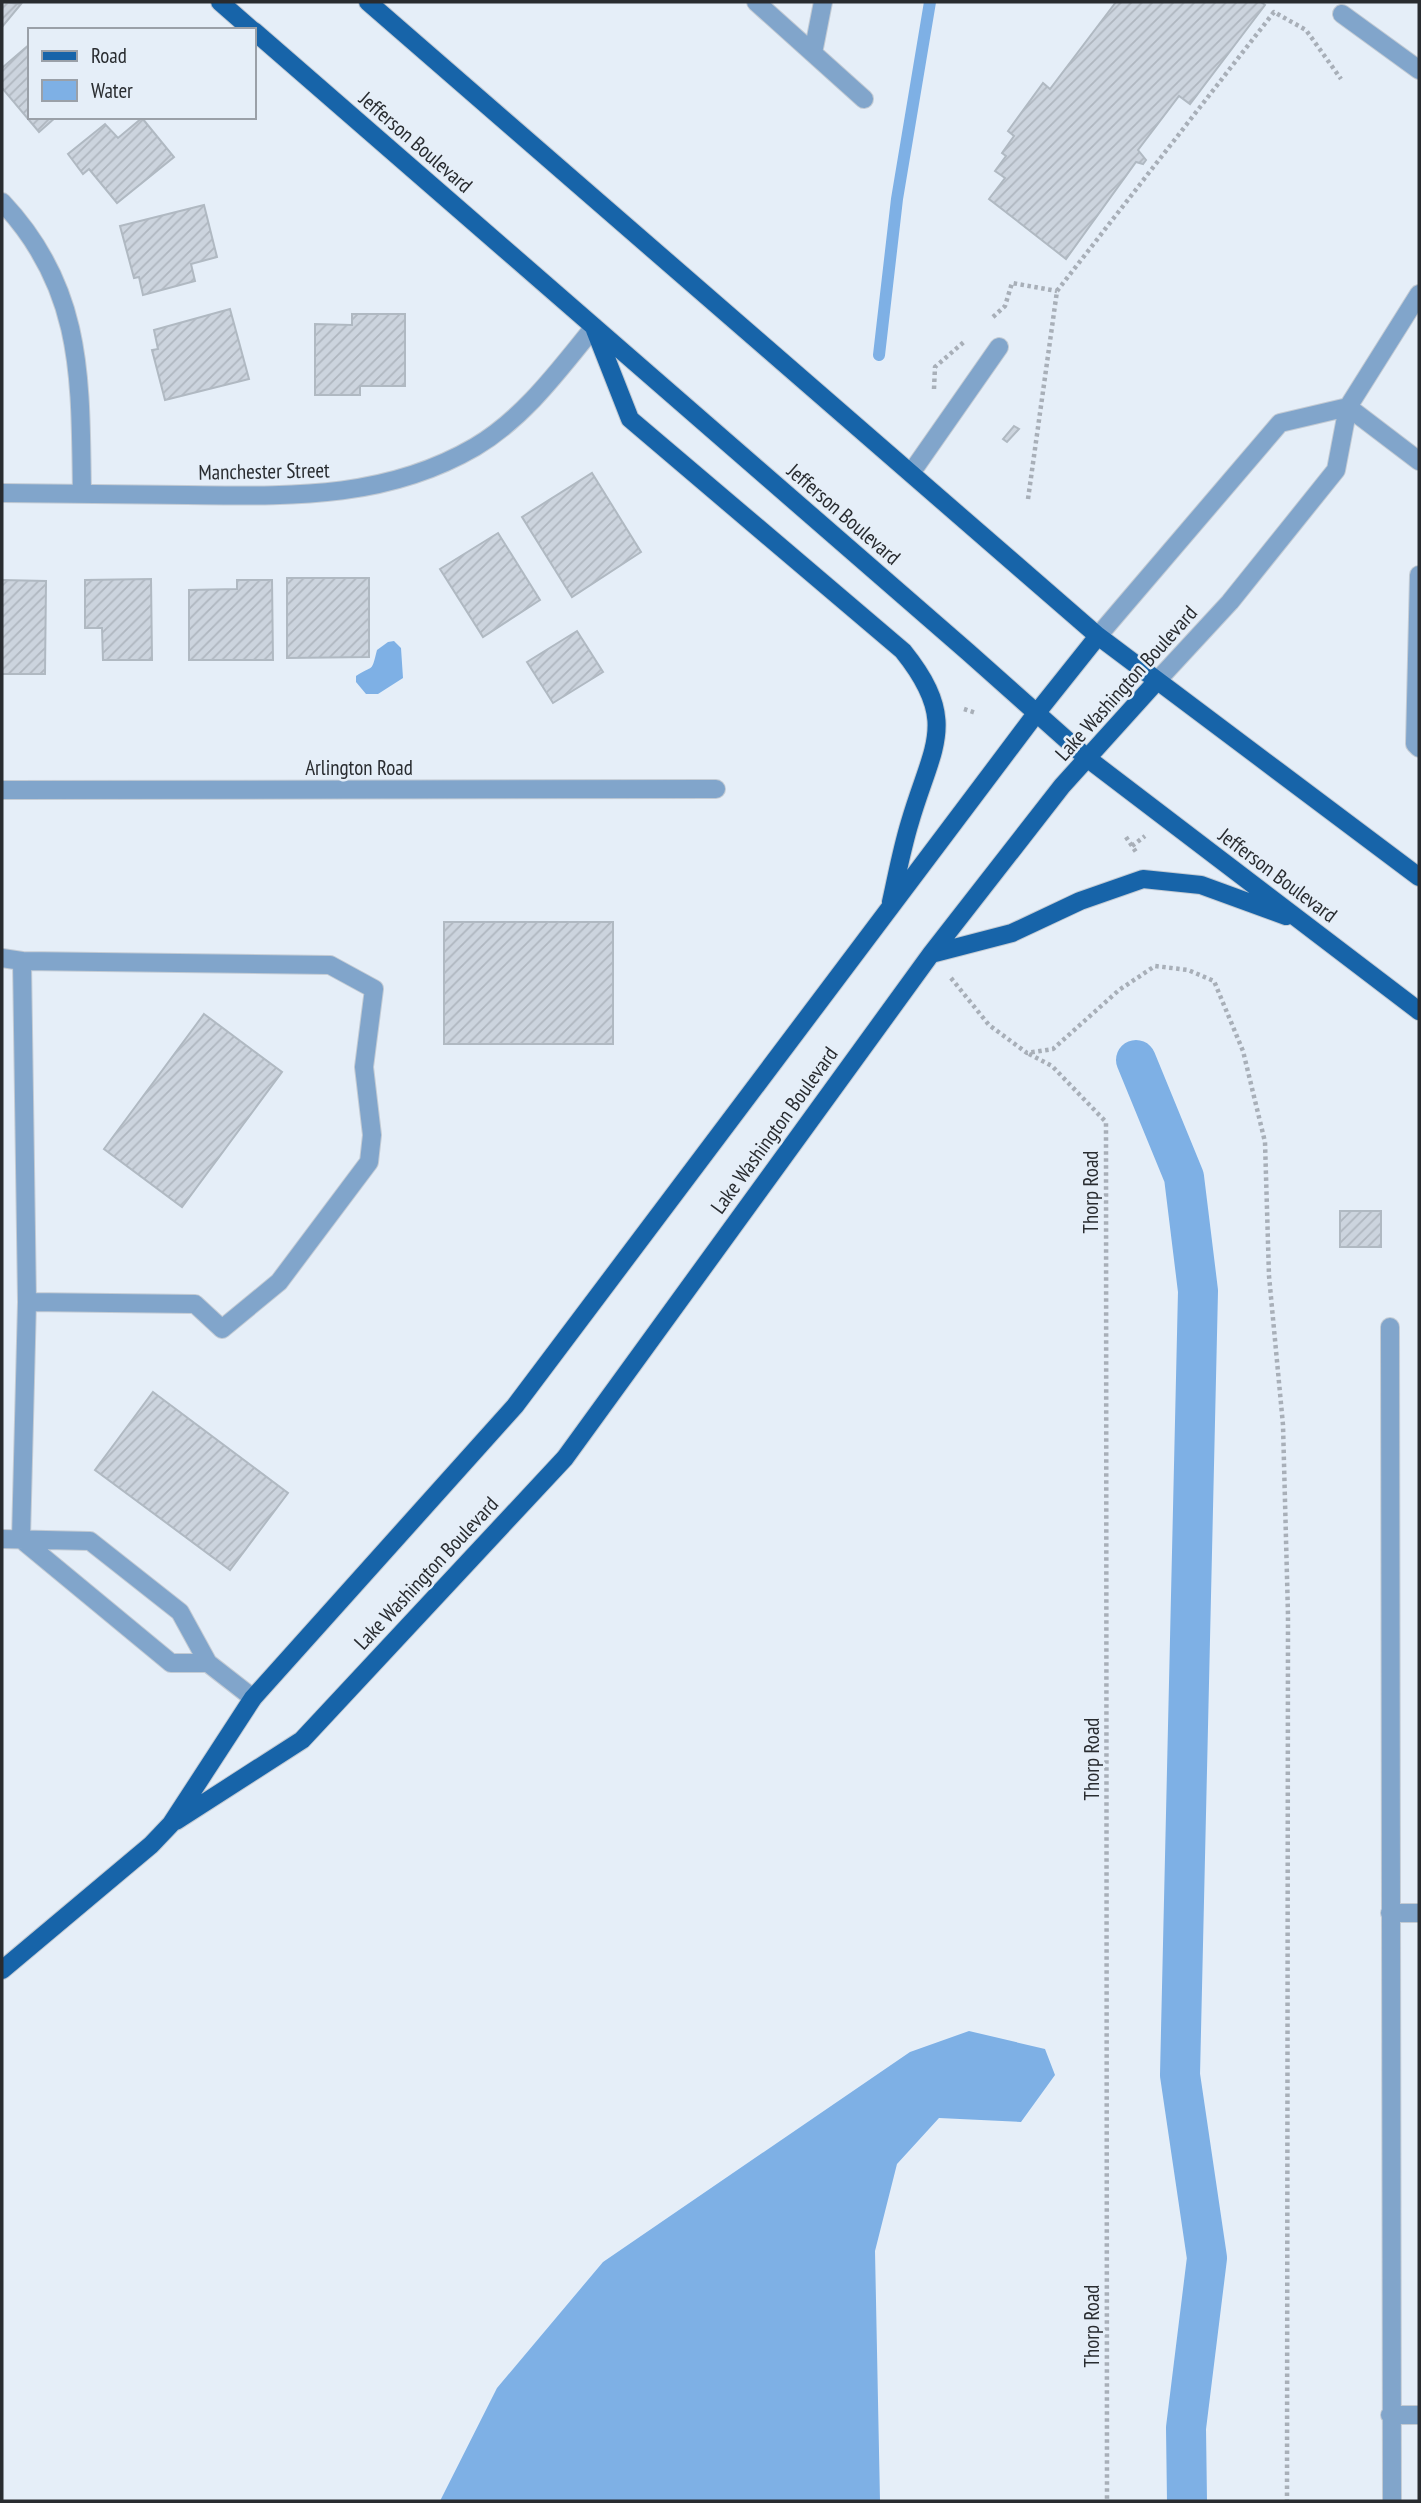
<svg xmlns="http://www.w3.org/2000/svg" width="1421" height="2503" font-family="'PT Sans Narrow',sans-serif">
	<defs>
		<pattern id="building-hatch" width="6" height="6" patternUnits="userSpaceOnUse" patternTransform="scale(1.75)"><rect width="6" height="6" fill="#ccd4de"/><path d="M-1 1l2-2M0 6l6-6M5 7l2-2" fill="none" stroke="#afb6bf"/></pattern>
	</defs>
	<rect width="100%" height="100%" fill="#e5eef8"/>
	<path fill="#7eb0e5" d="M394,641L401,648L403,678L378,694H366L356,682V676C374,664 371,674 377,650L388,642Z
		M969,2031L1045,2049L1055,2075L1021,2122L939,2118L897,2164L875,2251L880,2501H440L497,2388L603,2262L910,2052Z"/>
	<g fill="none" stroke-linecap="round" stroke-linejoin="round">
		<path stroke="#7eb0e5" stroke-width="12" d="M879,355L897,199L930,2"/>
		<path stroke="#7eb0e5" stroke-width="40" d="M1136,1060L1184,1177L1198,1291L1180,2075L1207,2258L1186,2428L1187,2501"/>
	</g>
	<path fill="url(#building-hatch)" stroke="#b0b9c2" stroke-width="2" d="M2,2L21,4L2,27Z
		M1116,2H1261L1265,5L1190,104L1179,96L1138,150L1146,160L1143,164L1136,162L1066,259L989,199L1005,178L995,171L1006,156L1002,153L1014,136L1008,131L1043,83L1050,89Z
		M30,44V117H56L39,132L2,88V68Z
		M142,118L174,157L117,203L89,169L83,174L68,154L105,124L118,138Z
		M204,205L217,257L191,264L195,281L143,295L139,277L134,278L120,226Z
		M230,309L249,379L165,400L152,350L158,349L154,330Z
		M352,314H405V386H360V395H315V324L352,325Z
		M1014,426L1019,429L1007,442L1003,439Z
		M592,473L641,552L572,597L522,517Z
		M498,533L540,600L483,637L440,569Z
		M287,578H369V657L287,658Z
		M151,579L152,660H103L102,628H85V580Z
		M2,580L46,581L45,674H2Z
		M237,580H272L273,660H189V590L237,589Z
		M577,631L603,672L553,703L527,662Z
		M444,922H613V1044H444Z
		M204,1014L282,1072L182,1207L104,1149Z
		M1340,1211H1381V1247H1340Z
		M153,1392L288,1493L230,1570L95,1470Z"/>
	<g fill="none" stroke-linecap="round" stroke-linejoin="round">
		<defs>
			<path id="minor" d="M756,2L864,99
				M1342,14L1419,70
				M813,53L823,2
				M2,202C85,290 80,381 82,494
				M1348,407L1419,461
				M911,473L999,347
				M2,493C64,494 125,494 187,495C288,496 384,500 475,447C524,418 559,370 594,327
				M1419,575L1415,744L1419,748
				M1098,636L1280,423L1348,407
				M1156,682L1230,602L1336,470L1348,407L1419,294
				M2,790L716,789
				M2,958L22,961L27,1302L21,1539
				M22,961L330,965L374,989L364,1067L372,1135L369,1162L279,1282L222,1329L195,1304L27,1302
				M1390,1327L1392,2501
				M2,1539L90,1541L180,1612L208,1663L253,1698
				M21,1539L171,1663H208
				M1390,1913H1419
				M1390,2415H1419"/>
			<path id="major" d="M220,2L252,30
				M368,2L1098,636L1419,877
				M254,31L968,652L1087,758L1419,1011
				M595,330L630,419L903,651C960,722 932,746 910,822C902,848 897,875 891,902
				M931,954L1012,933L1080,901L1143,879L1201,885L1286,916
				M176,1821L302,1740L565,1458L931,954L1062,786L1156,682
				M2,1970L151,1845L171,1824L253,1698L515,1406L1035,715L1098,636"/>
		</defs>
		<use href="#minor" stroke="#c3cbd4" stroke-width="20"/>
		<use href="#major" stroke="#c3cbd4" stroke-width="20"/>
		<path stroke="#a8afb8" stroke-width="4.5" stroke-dasharray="3.5 3.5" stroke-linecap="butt" d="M993,317L1005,306L1012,283L1057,291
			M934,389L935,367L965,341
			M1028,499L1057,291L1274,12L1306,30L1341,79
			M964,709L976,713
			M1126,837L1136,852
			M1132,846L1145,836
			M951,978L989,1025L1027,1053L1053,1049L1119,990L1155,966L1188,970L1214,981L1243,1051L1265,1142L1269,1276L1283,1425L1288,1615L1287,2501
			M1029,1054L1052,1066L1106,1122L1107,2501"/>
		<use href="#minor" stroke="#81a5cb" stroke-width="18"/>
		<use href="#major" stroke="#1764a9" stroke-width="18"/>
	</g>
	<g text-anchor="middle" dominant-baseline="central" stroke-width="5" stroke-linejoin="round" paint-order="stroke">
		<g font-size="21" fill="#292c30" stroke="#e5eef8">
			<text transform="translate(416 142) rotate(41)">Jefferson Boulevard</text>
			<text transform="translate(264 471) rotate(-1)">Manchester Street</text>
			<text transform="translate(844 514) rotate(41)">Jefferson Boulevard</text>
			<text transform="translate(1126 683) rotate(-48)">Lake Washington Boulevard</text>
			<text x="359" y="767">Arlington Road</text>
			<text transform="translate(1278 875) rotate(37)">Jefferson Boulevard</text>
			<text transform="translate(774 1130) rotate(-54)">Lake Washington Boulevard</text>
			<text transform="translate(1090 1192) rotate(-90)">Thorp Road</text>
			<text transform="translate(426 1573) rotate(-47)">Lake Washington Boulevard</text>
			<text transform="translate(1091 1759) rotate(-90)">Thorp Road</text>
			<text transform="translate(1091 2326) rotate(-90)">Thorp Road</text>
		</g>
	</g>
	<rect width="1421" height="2503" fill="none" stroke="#292c30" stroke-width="7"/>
	<rect x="28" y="28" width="228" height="91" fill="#e5eef8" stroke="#9aa0a8" stroke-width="2"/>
	<rect x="42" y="51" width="35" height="10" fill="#1764a9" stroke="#9aa0a8" stroke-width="2"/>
	<text x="91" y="63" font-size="21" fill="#292c30">Road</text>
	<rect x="42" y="80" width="35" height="21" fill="#7eb0e5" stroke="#9aa0a8" stroke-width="2"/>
	<text x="91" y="98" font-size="21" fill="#292c30">Water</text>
</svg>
